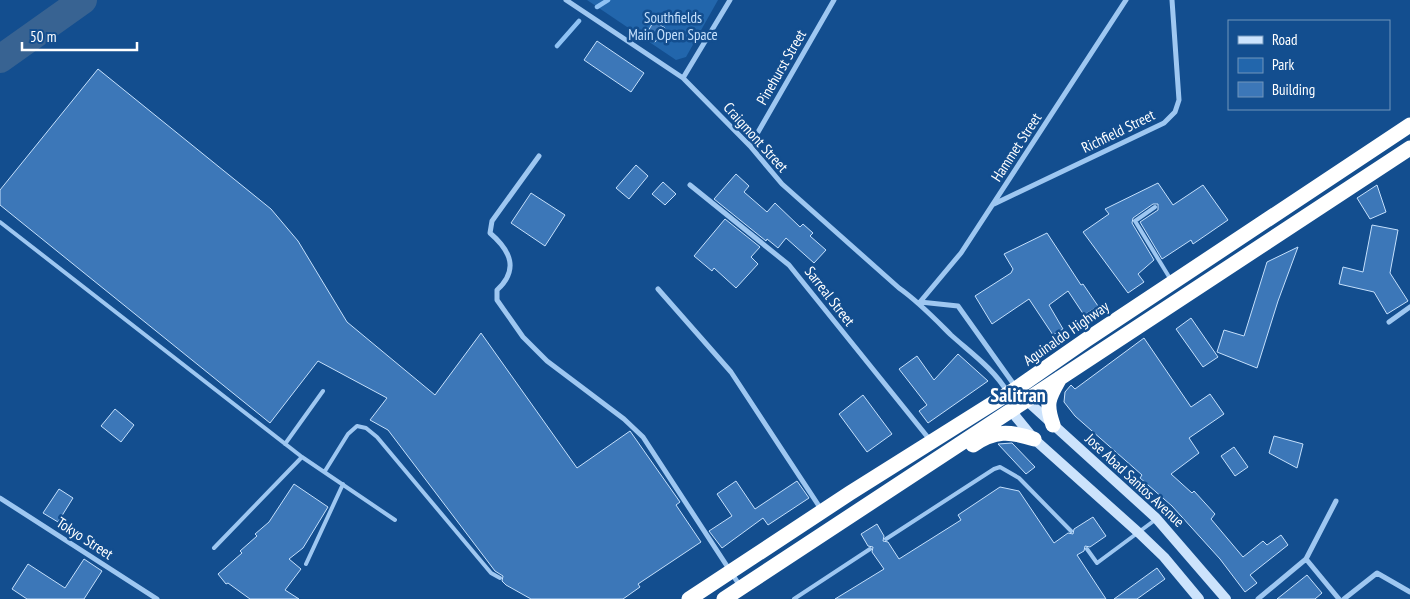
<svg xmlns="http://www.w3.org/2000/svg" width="1410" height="599" font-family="'PT Sans Narrow',sans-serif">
	<rect width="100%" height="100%" fill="#134e8f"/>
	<path fill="#2266ac" d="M587,0H718L686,57L676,60Z"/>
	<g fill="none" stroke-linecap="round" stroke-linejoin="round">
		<path stroke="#8fc2f4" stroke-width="4.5" d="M597,7L608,0
			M557,46L579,21"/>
		<path stroke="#386392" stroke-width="28" d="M0,59L83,0"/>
	</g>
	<path fill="#3c77b8" stroke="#c5e0fc" d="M654,21L665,28L655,42L645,36Z
		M597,41L644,73L631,92L584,60Z
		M98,69L271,209L298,241L347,322L435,395L481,333L577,468L630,431L680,502L676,505L701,542L638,584L640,587L623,599H531L506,585L502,581L503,576L495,571L388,430L370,420L387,398L318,361L270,423L0,205V190Z
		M636,165L648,176L629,199L616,188Z
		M736,174L749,186L744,192L767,212L775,203L800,227L803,224L813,233L810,236L826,250L814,263L786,238L778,248L767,239L766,241L714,199Z
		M663,182L676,194L665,205L652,194Z
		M1158,183L1173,205L1203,185L1228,220L1193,244L1191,240L1162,259L1140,222L1158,210V204H1153L1133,218L1132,223L1154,260L1138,274L1144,282L1128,293L1083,232L1109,214L1105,209Z
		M1377,185L1386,212L1370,219L1357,198Z
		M531,193L565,215L545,246L511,223Z
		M725,219L760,247L751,257L758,264L736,288L714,268L712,271L694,256Z
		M1372,225L1398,230L1390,273L1408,301L1387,314L1374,292L1339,284L1343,267L1363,272Z
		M1047,233L1081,285L1083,284L1098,306L1084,315L1068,291L1049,305L1063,329L1053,335L1029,299L992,324L975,296L1011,273L1013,269L1004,254Z
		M1298,247L1278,301L1257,368L1217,352L1224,330L1244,336L1267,262Z
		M1191,318L1218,357L1203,367L1176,329Z
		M1144,338L1191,407L1210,394L1224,414L1189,438L1199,453L1171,474L1192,493L1194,491L1215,514L1211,519L1243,557L1263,541L1267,545L1281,535L1288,545L1250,575L1257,583L1245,592L1220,559L1172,506L1140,478L1142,475L1075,416L1064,402L1065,392L1071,385L1075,389Z
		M958,354L988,381L928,423L919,411L927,405L899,369L917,356L934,380Z
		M863,395L892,434L867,452L839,414Z
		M115,409L134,425L121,442L101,426Z
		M1274,436L1303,444L1297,468L1269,453Z
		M1012,443L1035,467L1026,474L998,444Z
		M1234,447L1248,467L1235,476L1221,456Z
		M736,481L755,509L797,481L809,498L768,525L763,518L722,548L709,531L732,516L717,494Z
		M294,484L328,507L303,548L289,559L301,569L285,590L299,599H250L228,583L226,584L218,574L242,553L240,551L257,536L255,534L269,522Z
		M1000,487L1019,491L1054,543L1068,533L1073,534L1074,529L1093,517L1106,536L1090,547L1085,546L1084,551L1077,555L1106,599H835L884,569L872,552L873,547L868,546L861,534L877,524L884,536L883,541L888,542L899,559L961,520L958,515Z
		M59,489L73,498L58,522L43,513Z
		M84,559L102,571L84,599H27L12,589L28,564L65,588Z
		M1157,568L1165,579L1137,599H1114Z
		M1307,575L1322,593L1315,599H1277Z"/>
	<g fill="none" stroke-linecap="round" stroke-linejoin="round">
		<path stroke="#9ec7f1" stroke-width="4" d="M1155,207L1135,221L1171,280
			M0,222L302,457L395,520
			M285,444L323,391
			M325,471L348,434L357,426L366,428L377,437L491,573L500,578
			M886,539L994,469L1000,467L1019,478L1071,531
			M214,548L302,457
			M1087,549L1097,563L1155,520
			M306,564L343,484
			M794,599L870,549"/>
		<path stroke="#9ec7f1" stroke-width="5" d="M566,0L683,78L750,146L782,184L899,288C919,302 934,318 951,335C971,353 994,369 1008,393
			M683,78L730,0
			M750,146L834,0
			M539,156L492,221L490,233C511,251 519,270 497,290V300L523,337L547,361L624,419L643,437L740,586
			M690,185L789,265L930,440
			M994,204L1164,123L1175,112L1179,100L1172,0
			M658,289L731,372L821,509
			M920,302L961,253L1126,0
			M920,302L958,306L1015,386
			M1389,322L1410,307
			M0,498L157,599
			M1306,559L1339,599
			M1258,599L1306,559L1336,501
			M1344,599L1377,573L1410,592"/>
		<path stroke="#cce3fc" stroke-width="10" d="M1017,388L1025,399L1156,518L1226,599
			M1009,394L1016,417L1034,439L1139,533L1164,557L1199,599"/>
		<path stroke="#fff" stroke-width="15" d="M1053,425C1045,402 1049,398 1060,378
			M973,445C995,430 1010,431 1034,439
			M689,599L850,493L1017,388L1086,340L1410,125
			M724,599L1410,148"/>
	</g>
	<g text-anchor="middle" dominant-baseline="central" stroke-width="5" stroke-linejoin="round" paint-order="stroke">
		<g font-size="15" fill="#c5e0fc" stroke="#134e8f">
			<text x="673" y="17">Southfields<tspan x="673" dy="17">Main Open Space</tspan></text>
		</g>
		<g font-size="15" fill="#fff" stroke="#134e8f">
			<text transform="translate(781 67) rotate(-60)">Pinehurst Street</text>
			<text transform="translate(1118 131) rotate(-26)">Richfield Street</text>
			<text transform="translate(756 137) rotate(48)">Craigmont Street</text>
			<text transform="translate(1016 147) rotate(-57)">Hammet Street</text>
			<text transform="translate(830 296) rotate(52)">Sarreal Street</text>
			<text transform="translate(1066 333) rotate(-35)">Aguinaldo Highway</text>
			<text transform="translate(1135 480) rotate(43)">Jose Abad Santos Avenue</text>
			<text transform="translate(85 538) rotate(33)">Tokyo Street</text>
		</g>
		<g font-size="20" font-weight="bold" fill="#fff" stroke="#134e8f">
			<text x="1018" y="395">Salitran</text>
		</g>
	</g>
	<rect x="1228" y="20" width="162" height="90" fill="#134e8f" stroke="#7195bc"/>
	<rect x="1238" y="36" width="25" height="8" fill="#cce3fc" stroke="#7195bc"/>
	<text x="1272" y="45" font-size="15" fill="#ffffff">Road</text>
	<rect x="1238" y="58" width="25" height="15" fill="#2266ac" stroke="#7195bc"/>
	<text x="1272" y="70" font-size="15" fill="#ffffff">Park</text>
	<rect x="1238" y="82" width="25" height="15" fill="#3c77b8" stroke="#7195bc"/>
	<text x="1272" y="95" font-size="15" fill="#ffffff">Building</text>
	<path d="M22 42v8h115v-8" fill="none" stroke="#ffffff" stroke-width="2.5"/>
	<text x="30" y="42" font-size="15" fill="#ffffff" stroke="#134e8f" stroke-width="4" paint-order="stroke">50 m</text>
</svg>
